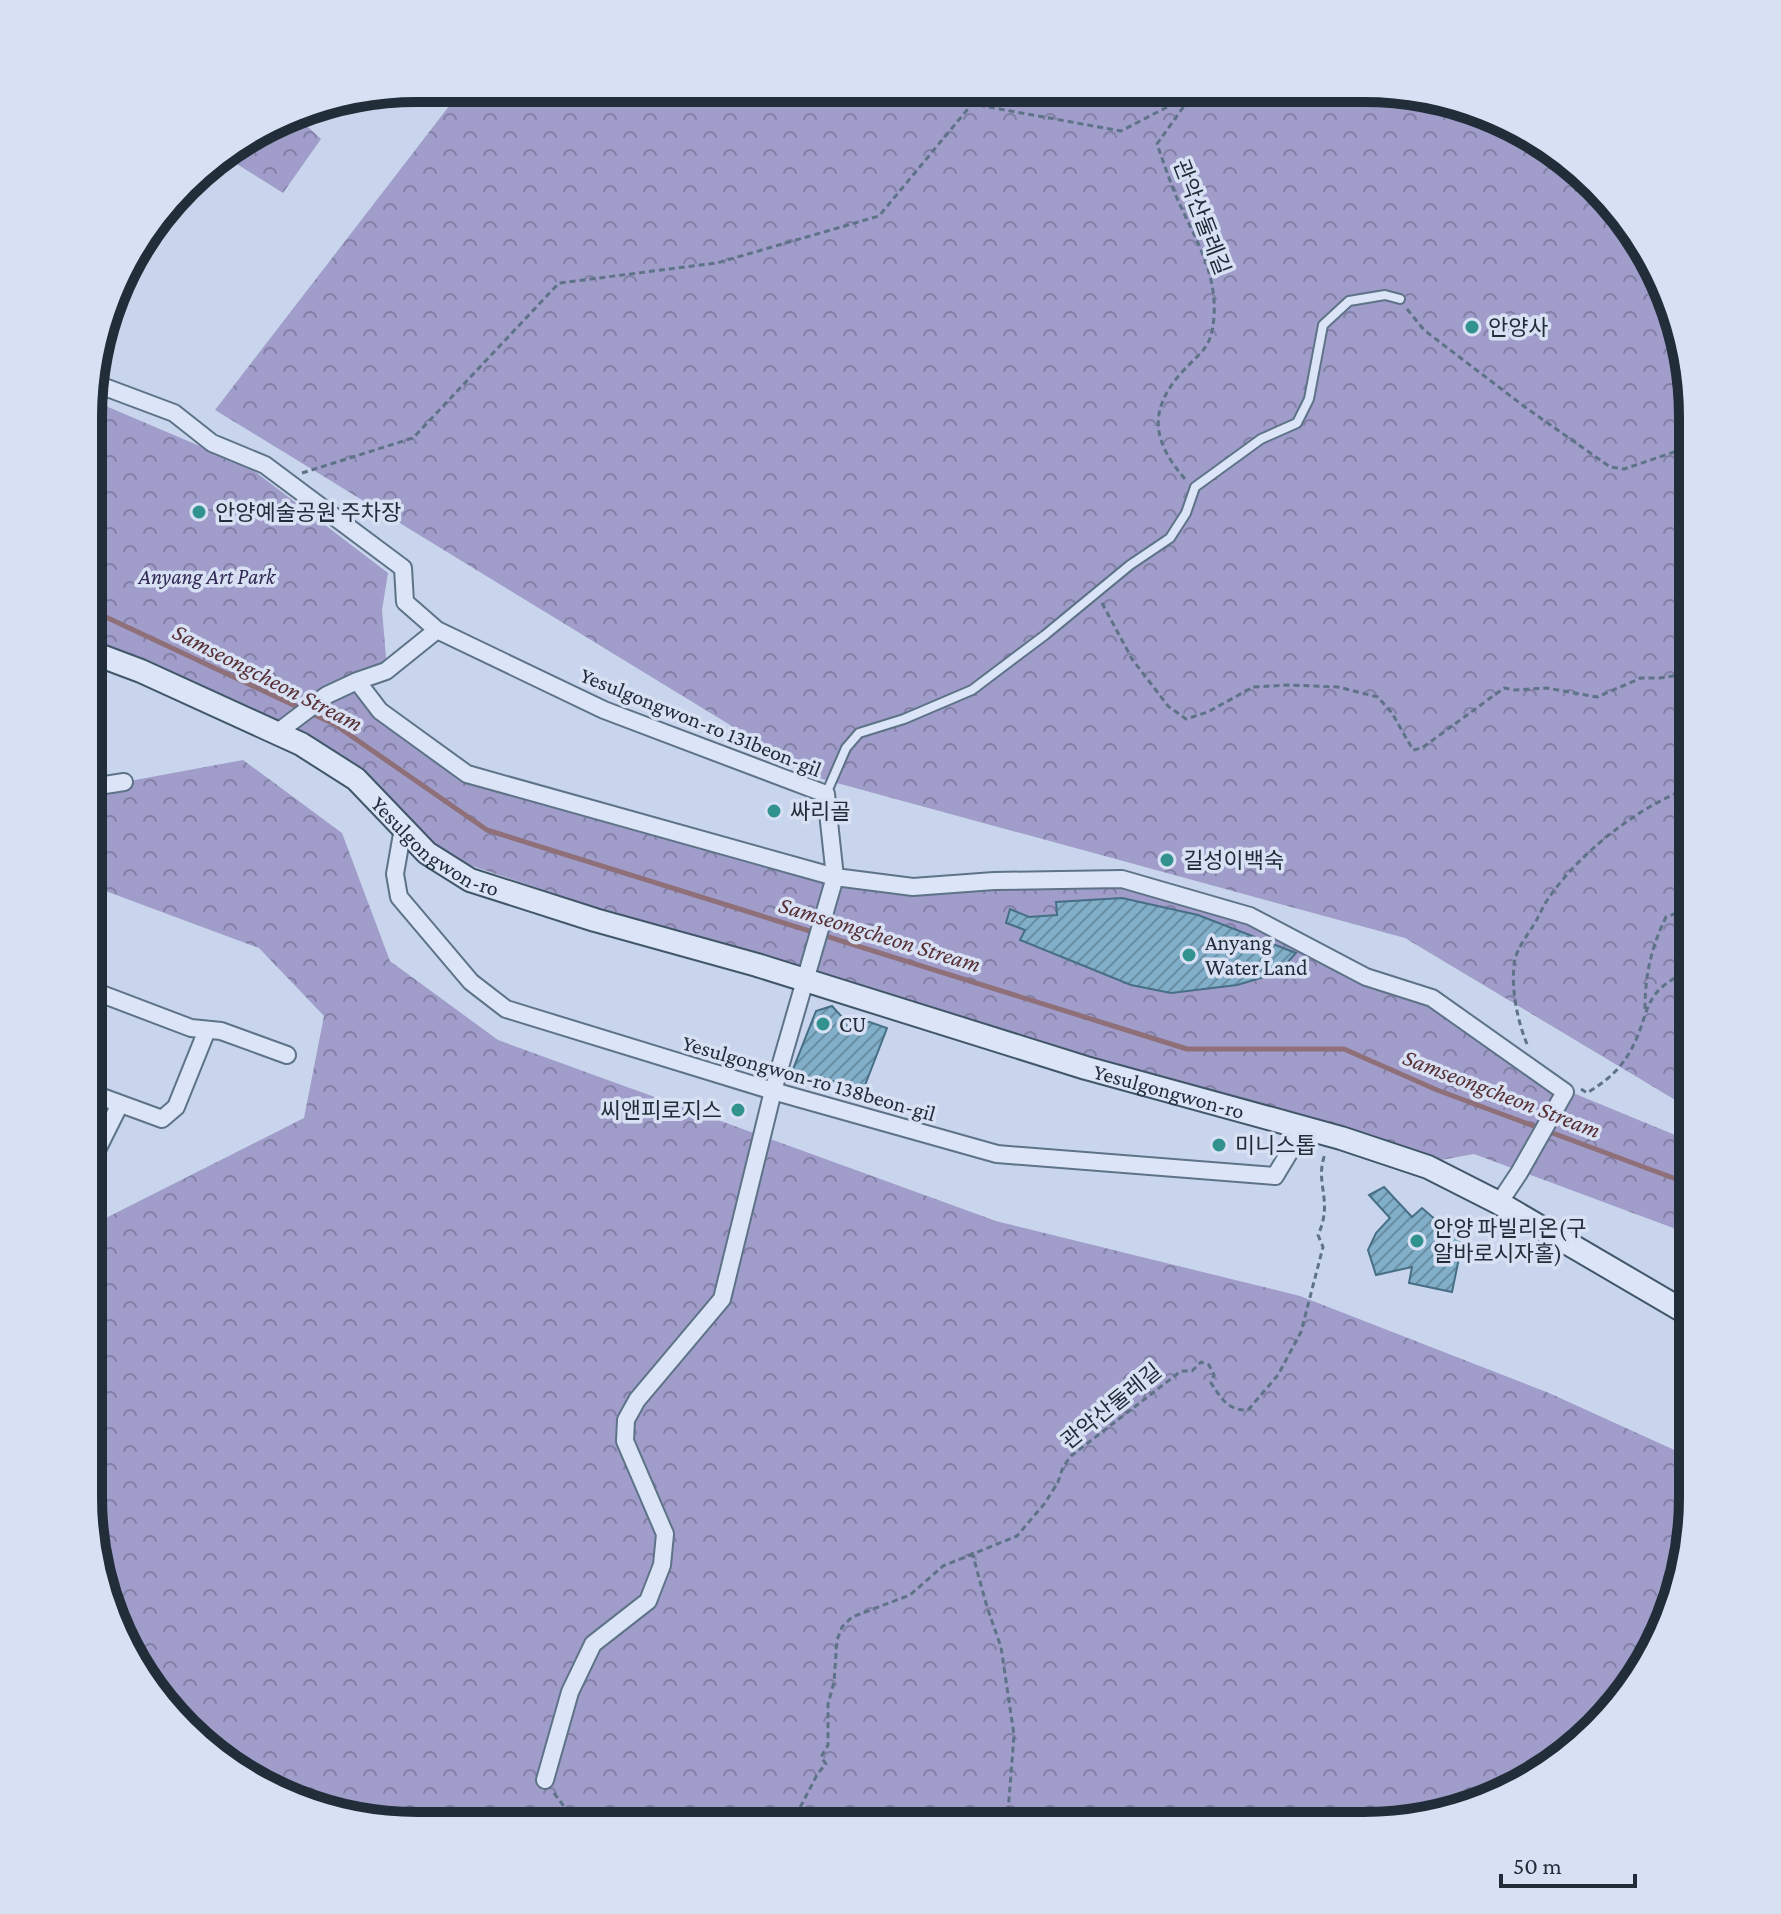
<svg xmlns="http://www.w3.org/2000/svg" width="1781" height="1914" font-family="'Crimson Pro','Noto Sans KR',serif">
	<defs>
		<pattern id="forest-crowns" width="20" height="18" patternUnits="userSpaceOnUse" patternTransform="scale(2)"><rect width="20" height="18" fill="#a09dca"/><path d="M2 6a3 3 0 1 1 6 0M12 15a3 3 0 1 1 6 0" fill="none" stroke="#8280a5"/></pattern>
		<pattern id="building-hatch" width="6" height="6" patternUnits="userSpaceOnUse" patternTransform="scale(2)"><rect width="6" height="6" fill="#81aec8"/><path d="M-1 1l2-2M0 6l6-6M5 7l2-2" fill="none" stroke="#698ea3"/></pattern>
	</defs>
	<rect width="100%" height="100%" fill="#c8d5ec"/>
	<path fill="url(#forest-crowns)" d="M463,88L1406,91L1529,132L1637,234L1675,311L1692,396V1110L1405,938L815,777L215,410Z
		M295,115L321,139L283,193L224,156Z
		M94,401L249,467L388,573L382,610L387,669L358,679L381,709L468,773L836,876L1057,880L1123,878L1251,914L1321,952L1433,997L1566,1090L1692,1142V1235L1474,1154L1430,1162L807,979L428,851L357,778L93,651Z
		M243,760L342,833L390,961L498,1040L996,1221L1300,1296L1549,1393L1692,1458V1518L1649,1661L1547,1770L1470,1808L1385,1825H396L253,1782L144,1680L106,1603L89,1518L90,1226L304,1118L324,1016L259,948L92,886V788Z"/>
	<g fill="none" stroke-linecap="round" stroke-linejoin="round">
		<path stroke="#8f7079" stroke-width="5" d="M93,611L334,724L487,830L1187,1049H1344L1437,1090L1692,1185"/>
	</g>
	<path fill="url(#building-hatch)" stroke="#466f85" stroke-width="2" d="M1122,898L1198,915L1296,953L1278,973L1237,985L1171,993L1131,985L1020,940L1025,930L1006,923L1010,909L1029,917L1057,915L1056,902Z
		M832,1006L853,1029L858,1018L887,1028L862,1093L825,1078L821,1087L790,1077L816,1011Z
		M1384,1187L1412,1217L1422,1208L1444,1227L1465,1229L1452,1292L1409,1283L1412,1267L1376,1275L1368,1250L1376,1233L1390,1218L1369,1195Z"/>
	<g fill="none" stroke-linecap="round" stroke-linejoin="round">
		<defs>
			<path id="lane" d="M826,794L846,748L859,733L904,719L972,690L1045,635L1130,565L1170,538L1186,513L1195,487L1261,439L1297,423L1309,399L1323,325L1349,301L1385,295L1400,299"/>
			<path id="street" d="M94,383L174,413L212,443L265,465L403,568L405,602L437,630L604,710L826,794L835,877L773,1091L722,1299L637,1400L626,1420L625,1441L665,1534L662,1565L648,1601L593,1644L570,1692L545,1780
				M357,681L380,711L467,774L835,877L913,887L994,881L1122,879L1250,916L1366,977L1432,998L1565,1092L1519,1173L1499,1203
				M278,732L327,695L357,681L386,671L437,630
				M92,787L124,782
				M403,828L395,874L399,897L471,982L506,1009L773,1091L997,1154L1275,1176L1304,1128
				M91,990L191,1028L221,1031L287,1055
				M91,1093L162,1119L176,1107L207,1030
				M90,1155L98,1148L120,1104"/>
			<g id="secondary">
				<path id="s1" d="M93,653L141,671L301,744L356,779L427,853L470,880L595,920L757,965L1086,1068L1341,1138L1428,1167L1499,1203L1692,1316"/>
			</g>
		</defs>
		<use href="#lane" stroke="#5e7387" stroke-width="12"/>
		<use href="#street" stroke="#5e7387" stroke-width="20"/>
		<use href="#secondary" stroke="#415769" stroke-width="26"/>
		<path stroke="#5e7387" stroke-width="3" stroke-dasharray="6 4" stroke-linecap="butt" d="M1407,309L1424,330L1525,407L1610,467L1624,469L1692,446
			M302,473L413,438L559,283L717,263L879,216L972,104L1121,131L1200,90
			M1185,479C1153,442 1147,411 1182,372C1201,351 1212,349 1214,316C1217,271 1193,235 1176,196C1169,179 1163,161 1157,144L1189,99L1203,90
			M1102,603L1132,659L1168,706L1186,719L1208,712L1253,687L1290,685L1338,687L1378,697L1392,713L1413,750L1422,748L1504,688L1515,690L1547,688L1597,697L1641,678H1660L1692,673
			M1645,1009C1645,975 1651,948 1666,917L1685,910L1692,904
			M1527,1044C1517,1020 1510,985 1515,959C1519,945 1529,933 1536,921C1540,914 1543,906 1548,899C1579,853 1640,805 1692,787
			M1581,1089L1587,1093C1603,1083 1618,1072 1628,1055C1653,1014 1637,992 1692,970
			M972,1552L987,1607L1001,1647L1014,1735L1007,1825
			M554,1793L578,1825
			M791,1825L818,1773L826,1764L821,1757L828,1745V1704L834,1682L837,1640L842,1627L852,1617L910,1595L943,1566L1017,1536L1045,1503L1058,1482L1063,1467L1071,1456L1181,1371H1192L1201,1362L1209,1365L1214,1375L1211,1383C1221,1398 1228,1411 1248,1410L1278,1375L1301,1332L1323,1247L1318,1235C1334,1200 1314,1184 1325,1154"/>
		<use href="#lane" stroke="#dbe5f7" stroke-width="8"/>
		<use href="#street" stroke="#dbe5f7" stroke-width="16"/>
		<use href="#secondary" stroke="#dbe5f7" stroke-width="22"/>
	</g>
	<g fill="#32928d" stroke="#d8e1f4" stroke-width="3">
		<circle cx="1472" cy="327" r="8"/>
		<circle cx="199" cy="512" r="8"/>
		<circle cx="774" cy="811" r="8"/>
		<circle cx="1167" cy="860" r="8"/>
		<circle cx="1189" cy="955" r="8"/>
		<circle cx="823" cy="1024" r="8"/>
		<circle cx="738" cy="1110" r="8"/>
		<circle cx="1219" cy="1145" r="8"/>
		<circle cx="1417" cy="1241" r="8"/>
	</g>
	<g text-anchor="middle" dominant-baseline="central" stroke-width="7" stroke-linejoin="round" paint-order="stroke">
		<g font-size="22" fill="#212e39" stroke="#d8e1f4">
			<text transform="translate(1202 217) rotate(69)">관악산둘레길</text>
			<text transform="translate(701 722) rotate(22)">Yesulgongwon-ro 131beon-gil</text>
			<text stroke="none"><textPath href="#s1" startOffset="398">Yesulgongwon-ro</textPath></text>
			<text transform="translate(809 1078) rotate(16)">Yesulgongwon-ro 138beon-gil</text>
			<text stroke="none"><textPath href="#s1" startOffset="1176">Yesulgongwon-ro</textPath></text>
			<text transform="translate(1111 1406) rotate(-39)">관악산둘레길</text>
		</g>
		<g font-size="22" fill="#212e39" stroke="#d8e1f4" text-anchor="start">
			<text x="1488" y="327">안양사</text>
			<text x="215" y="512">안양예술공원 주차장</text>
			<text x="790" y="811">싸리골</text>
			<text x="1183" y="860">길성이백숙</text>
			<text x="1205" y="942">Anyang<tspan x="1205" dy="25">Water Land</tspan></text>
			<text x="839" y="1024">CU</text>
			<text x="722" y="1110" text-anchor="end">씨앤피로지스</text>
			<text x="1235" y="1145">미니스톱</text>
			<text x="1433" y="1228">안양 파빌리온(구<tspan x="1433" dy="25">알바로시자홀)</tspan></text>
		</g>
		<g font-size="22" font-style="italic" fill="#322954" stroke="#d8e1f4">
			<text x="207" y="576">Anyang Art Park</text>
		</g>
		<g font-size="24" font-style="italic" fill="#573136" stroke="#d8e1f4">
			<text transform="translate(268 677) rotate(27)">Samseongcheon Stream</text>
			<text transform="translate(880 934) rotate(17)">Samseongcheon Stream</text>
			<text transform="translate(1502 1093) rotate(21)">Samseongcheon Stream</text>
		</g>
	</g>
	<path d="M0 0H1781V1914H0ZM417 102H1364A315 315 0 0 1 1679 417V1497A315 315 0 0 1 1364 1812H417A315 315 0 0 1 102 1497V417A315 315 0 0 1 417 102Z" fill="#d8e1f4" fill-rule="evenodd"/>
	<path fill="none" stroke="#212e39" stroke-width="10" d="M417 102H1364A315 315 0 0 1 1679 417V1497A315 315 0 0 1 1364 1812H417A315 315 0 0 1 102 1497V417A315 315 0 0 1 417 102Z"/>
	<path d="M1501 1874v12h134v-12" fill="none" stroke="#212e39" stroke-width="4"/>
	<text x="1513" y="1874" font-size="24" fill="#212e39" stroke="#d8e1f4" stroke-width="6" paint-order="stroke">50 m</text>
</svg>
